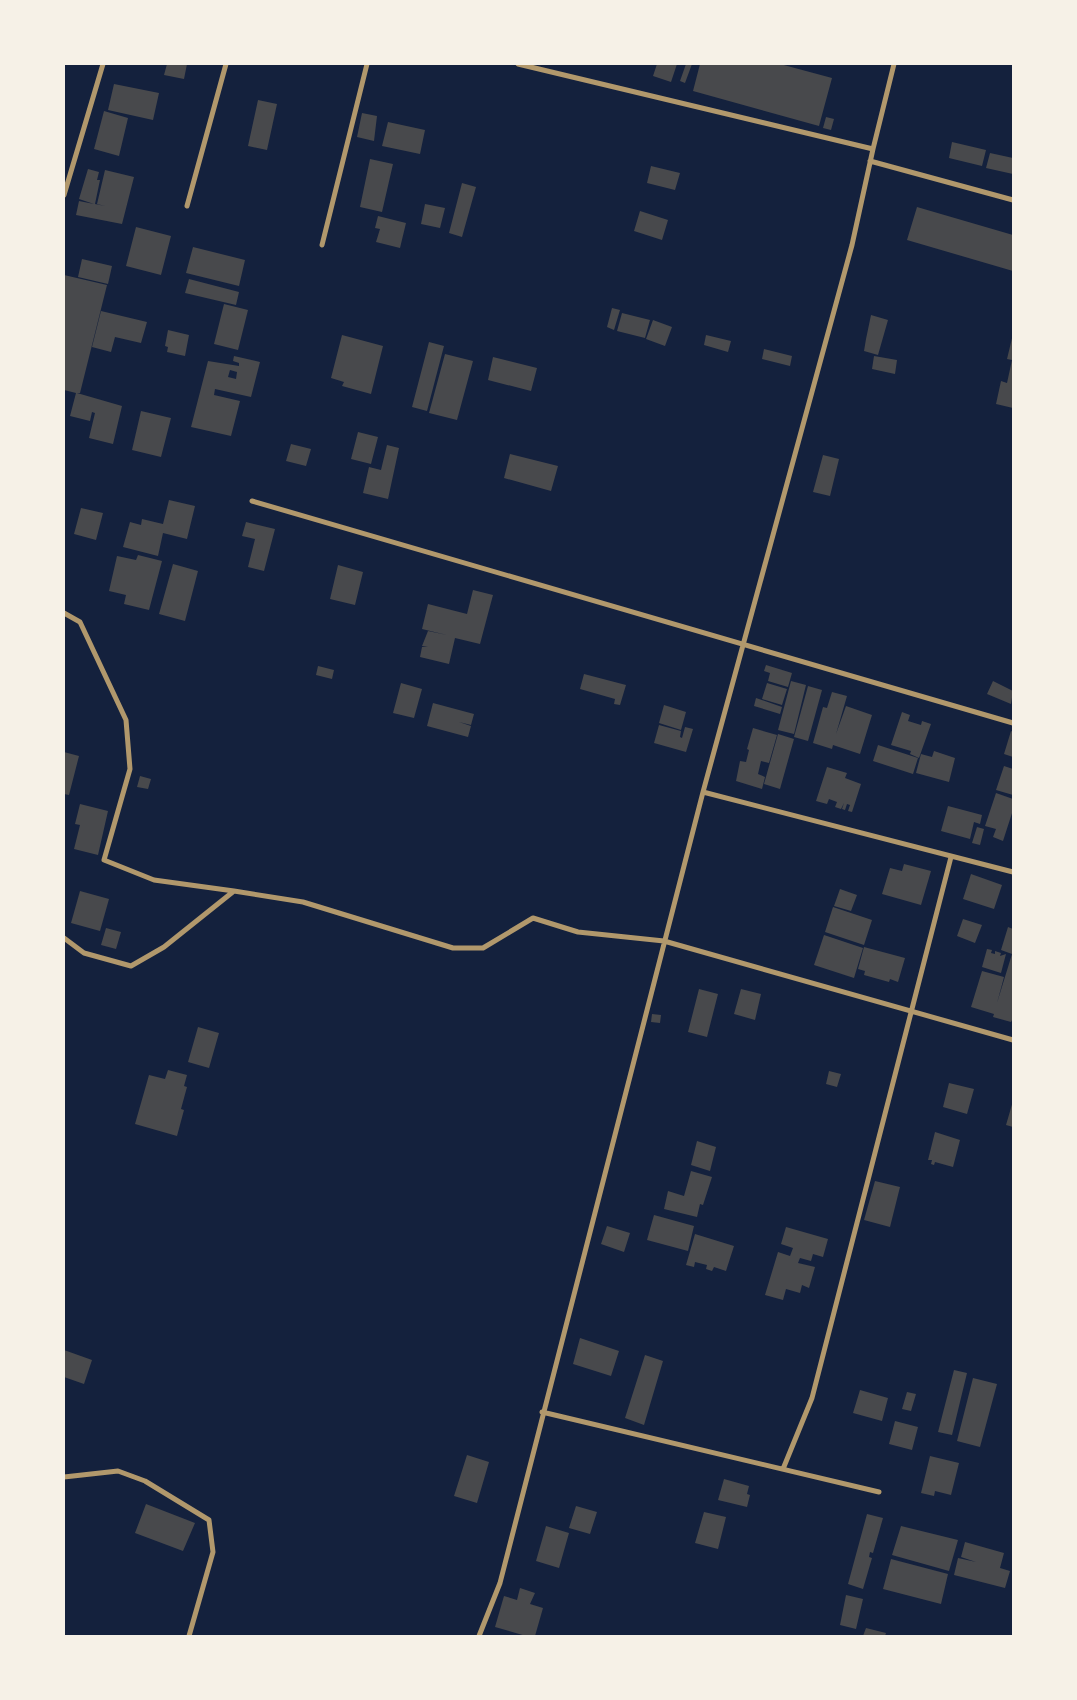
<svg xmlns="http://www.w3.org/2000/svg" width="1077" height="1700" font-family="'Noto Serif',serif">
	<rect width="100%" height="100%" fill="#14213d"/>
	<path fill="#48494c" fill-rule="evenodd" d="M167,64H187L184,79L164,75Z
		M657,64H677L671,82L653,76Z
		M686,64H692L685,83L680,81Z
		M700,64H780L832,78L819,126L693,91Z
		M114,84L159,93L153,120L108,110Z
		M258,100L277,104L267,150L248,146Z
		M104,111L128,118L119,156L94,149Z
		M362,113L377,116L374,141L357,137Z
		M826,117L834,119L831,130L823,128Z
		M388,122L425,130L420,154L382,146Z
		M952,142L986,150L982,166L949,158Z
		M990,153L1013,158V174L986,168Z
		M370,159L393,164L382,212L360,207Z
		M651,166L680,173L675,190L647,183Z
		M88,169L99,172L97,180H100L95,204L105,206L97,204L105,170L134,177L122,224L76,215L79,201L94,204L79,199Z
		M462,183L476,187L462,237L449,233Z
		M425,204L445,208L440,228L421,224Z
		M917,207L1013,235V271L907,240Z
		M640,211L668,220L662,240L634,231Z
		M378,216L406,223L400,248L376,242L380,229L375,228Z
		M136,227L171,236L161,275L126,266Z
		M193,247L245,260L239,286L186,273Z
		M82,259L112,266L108,284L78,277Z
		M64,275L107,285L80,393H77L122,406L113,444L89,438L95,413L92,412L90,421L70,416L76,393L64,390Z
		M189,279L239,292L236,305L185,293Z
		M224,304L248,310L238,350L214,344Z
		M612,308L620,310L614,330L607,327Z
		M101,311L147,322L141,343L115,337L111,352L92,347Z
		M622,313L650,320L645,338L617,331Z
		M871,315L888,320L878,355L864,351L866,339L872,340L866,339Z
		M653,320L672,327L665,346L646,339Z
		M168,330L189,335L185,356L167,352L168,347L165,346Z
		M1013,334V408L996,404L1001,381L1007,383L1012,360L1007,359Z
		M342,335L383,346L371,394L342,386L344,382L331,378Z
		M706,335L731,341L728,352L704,345Z
		M429,342L444,346L427,411L412,407Z
		M764,349L792,356L790,366L762,359Z
		M445,354L473,361L457,420L429,413Z
		M234,356L260,362L251,397L215,389L214,395L240,401L231,436L191,427L208,361L239,366V363L233,361ZM230,370L237,372L236,379L228,377Z
		M874,356L897,360L895,374L872,369Z
		M493,357L537,368L531,391L488,380Z
		M141,411L171,418L161,457L132,450Z
		M358,432L378,437L371,464L351,459Z
		M291,444L311,449L306,466L286,461Z
		M387,445L399,448L388,499L363,493L369,467L381,470Z
		M510,454L558,466L551,491L504,478Z
		M823,455L839,459L830,496L813,492Z
		M169,500L195,506L187,539L163,533L158,556L123,547L130,522L141,525L142,519L163,524Z
		M81,508L103,513L96,540L74,534Z
		M246,522L275,529L264,571L248,567L255,539L242,536Z
		M138,555L162,561L149,610L124,604L126,595L109,591L117,556L136,560Z
		M173,564L198,571L185,621L159,614Z
		M338,565L363,572L355,605L330,599Z
		M473,590L493,595L480,644L455,638L449,664L420,657L422,647H428L422,646L428,631L447,635L422,629L428,604L467,614Z
		M766,665L792,673L788,687L768,681L770,673L764,671Z
		M318,666L334,670L332,679L316,675Z
		M584,674L626,685L620,705L614,704L615,699L580,689Z
		M791,681L806,685L794,734L778,730Z
		M993,681L1013,691L1011,704L987,694Z
		M401,683L422,689L414,718L393,713Z
		M767,683L787,689L782,705L762,699Z
		M808,686L822,690L808,741L794,737Z
		M832,692L847,696L836,734L846,706L872,715L860,754L833,745L832,749L813,743L823,707L827,708Z
		M756,698L782,707L780,714L754,706Z
		M433,703L474,714L471,725L459,722L471,726L468,737L427,726Z
		M664,705L686,712L681,730L659,723Z
		M902,712L910,715L908,721L921,725L922,721L931,724L919,758L910,754L911,751L891,745Z
		M659,725L681,731L680,737L682,738L685,727L693,729L686,752L654,743Z
		M753,728L777,735L769,763L761,761L758,774L765,777L762,789L736,781L740,761L746,762L749,750L747,749Z
		M1011,731L1013,732V757L1004,754Z
		M778,734L794,739L780,789L764,784Z
		M878,745L918,758L913,774L873,761Z
		M934,751L955,758L949,782L916,773L921,754L932,757Z
		M64,752L79,756L69,795L64,794Z
		M1004,766L1013,769V795L996,790Z
		M827,767L847,773L845,778L861,784L852,812L848,811L850,805L847,804L845,810L842,809L844,803L841,809L835,807L837,802L829,799L827,804L816,801Z
		M140,776L151,779L148,789L137,787Z
		M996,793L1013,799V810L1003,841L993,837L996,829L985,826Z
		M80,804L108,811L98,855L74,849L80,825L75,824Z
		M948,806L982,815L980,824L974,822L970,839L941,831Z
		M977,827L984,829L980,845L972,843Z
		M904,864L931,871L921,905L882,894L890,868L902,871Z
		M971,874L1002,885L994,909L963,899Z
		M840,889L857,895L851,911L834,906Z
		M80,891L109,899L100,931L71,923Z
		M833,907L872,920L864,945L825,932Z
		M963,919L982,925L975,943L957,936Z
		M1008,927L1013,929V1018L1011,1022L993,1017L994,1014L971,1007L982,971L1004,977L997,1003L1012,954L1001,950Z
		M106,928L121,932L116,949L101,945Z
		M824,935L863,948L854,978L814,965Z
		M864,947L905,958L898,982L890,979L889,982L864,975L865,971L858,969Z
		M987,949L992,950L991,953L995,954V951L1001,953L1000,956L1006,954L1001,973L982,967Z
		M699,989L718,994L707,1037L688,1032Z
		M741,989L761,994L755,1020L734,1014Z
		M652,1014L661,1015L660,1023L651,1022Z
		M198,1027L219,1033L209,1068L188,1062Z
		M168,1070L187,1075L184,1086L187,1087L181,1109L184,1110L177,1136L135,1124L149,1075L165,1079Z
		M829,1071L841,1074L837,1087L826,1084Z
		M949,1083L974,1089L967,1114L943,1107Z
		M1013,1101V1127L1006,1125Z
		M935,1132L960,1140L953,1167L935,1162L934,1165L931,1164L932,1160H935H928Z
		M697,1141L716,1147L710,1171L691,1165Z
		M691,1171L712,1177L703,1205L700,1204L697,1217L664,1209L668,1191L684,1196Z
		M875,1181L900,1187L890,1227L864,1220Z
		M654,1215L694,1226L688,1251L647,1240Z
		M607,1226L630,1233L624,1252L601,1244Z
		M786,1227L828,1239L823,1257L813,1254L811,1261L800,1258L798,1263L815,1267L809,1288L802,1285L800,1293L786,1289L783,1300L765,1295L778,1252L790,1256L793,1248L781,1244Z
		M695,1234L734,1246L726,1271L714,1267L712,1271L706,1269L707,1265L695,1262L694,1267L686,1265Z
		M580,1338L619,1351L611,1376L573,1364Z
		M64,1350L92,1360L84,1384L64,1377Z
		M645,1355L663,1361L644,1425L625,1418Z
		M954,1370L967,1373L952,1435L938,1432Z
		M973,1378L997,1384L980,1447L957,1441Z
		M860,1390L888,1398L882,1421L853,1413Z
		M907,1392L916,1394L911,1411L902,1409Z
		M895,1421L918,1427L912,1450L889,1444Z
		M467,1455L489,1462L477,1503L454,1496Z
		M930,1456L959,1463L951,1495L935,1491L934,1496L921,1493Z
		M724,1479L749,1486L747,1494L750,1495L747,1507L718,1500Z
		M146,1504L195,1523L183,1551L135,1533Z
		M576,1506L597,1512L590,1534L569,1528Z
		M704,1512L726,1517L718,1549L695,1543Z
		M867,1514L883,1518L873,1553L870,1552L869,1557L872,1558L863,1589L848,1584Z
		M546,1526L569,1533L559,1568L536,1561Z
		M901,1526L958,1540L949,1571L892,1555Z
		M965,1542L1004,1553L1000,1568L1010,1571L1005,1588L954,1575L958,1558L976,1562L961,1557Z
		M891,1559L948,1574L941,1604L883,1589Z
		M520,1588L535,1593L530,1604L543,1608L535,1636H526L495,1627L504,1596L517,1600Z
		M846,1595L863,1599L856,1629L840,1625Z
		M866,1628L886,1633L885,1636H863Z"/>
	<g fill="none" stroke-linecap="round" stroke-linejoin="round">
		<path stroke="#b1986c" stroke-width="5" d="M518,64L873,149
			M870,161L1013,200
			M64,195L103,64
			M187,206L226,64
			M322,245L367,64
			M252,501L1013,723
			M64,613L80,622L126,720L130,769L104,860L154,880L234,891
			M703,792L1013,872
			M64,938L84,953L131,966L164,947L234,891L303,902L453,948H483L533,918L578,932L664,941L1013,1040
			M542,1412L879,1492
			M783,1469L812,1398L951,857
			M64,1477L118,1471L145,1481L209,1520L213,1552L189,1636
			M479,1636L500,1583L703,792L852,245L873,149L894,64"/>
	</g>
	<rect width="1077" height="1700" fill="none" stroke="#f6f1e7" stroke-width="130"/>
</svg>
